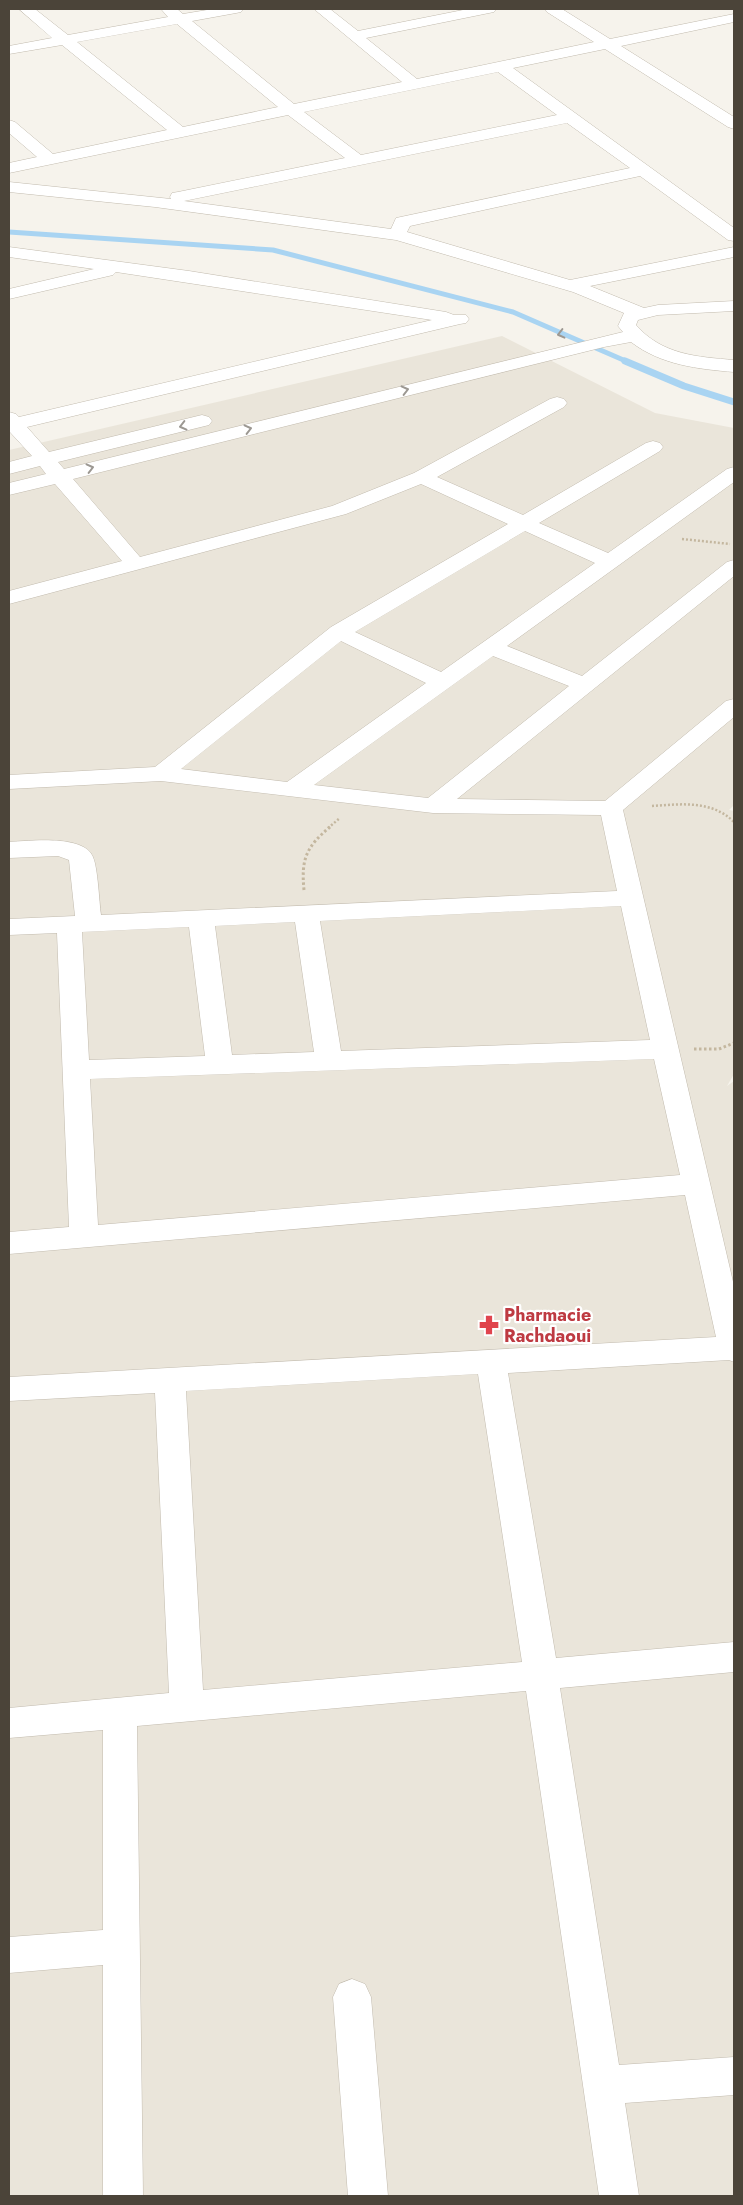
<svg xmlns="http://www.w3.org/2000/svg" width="743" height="2205" font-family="Jost,sans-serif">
	<rect width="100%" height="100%" fill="#f6f3ec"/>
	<path fill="#eae5da" d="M502,336L655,413L734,428V805L729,810L734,811V1074L727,1086L734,1081V2196H9V450Z"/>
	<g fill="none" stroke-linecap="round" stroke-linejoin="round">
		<path stroke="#a9d4f2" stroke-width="5" d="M9,232L273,250L513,312L628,362"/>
		<path stroke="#a9d4f2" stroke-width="7" d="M625,361L684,386L734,402"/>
		<defs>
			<path id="street" d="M19,9H35L68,35L168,17L161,9H177L183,14L213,9H243L241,12L236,13L192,21L294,104L402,82L314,9H330L358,31L468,9H496L494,12L489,13L366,38L417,79L594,42L547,12L545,9H562L610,39L734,14V22L621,46L734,117V129L728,127L605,49L513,68L734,228V241L728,240L640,176L410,226L407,232L570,280L734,247V257L590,286L644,308L658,305L734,301V311L658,315L638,320L636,325C662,355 698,357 734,360V372C698,369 661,365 631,342L604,347L73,479L140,557L332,506L414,473L550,399L557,397L564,399L567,403L564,407L437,477L523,515L646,443L653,441L660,443L663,447L660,451L539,523L608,553L727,469L734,467V482L507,646L582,676L727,562L734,560V576L457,799L605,801L726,701L734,699V717L623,810L734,1286V1362L729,1360L508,1373L556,1658L734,1642V1672L560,1688L619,2065L734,2057V2095L625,2103L639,2196H599L526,1691L137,1726L143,2196H103V1965L9,1973V1937L103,1930V1730L9,1738V1708L169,1693L155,1393L9,1401V1377L716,1337L685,1195L9,1254V1232L69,1227L57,933L9,935V919L75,916L69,860L58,856L9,858V842C28,841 84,834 93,857C98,869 99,900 101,915L617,891L601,815L433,813L161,781L9,789V775L155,767L331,627L508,524L421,484L346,514L9,604V591L122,561L55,484L9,495V483L46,474L40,466L9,474V462L32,456L9,431V412L16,414L19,417L432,320L116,272L113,275L9,299V289L94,269L9,257V247L189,271L446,312L454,315H466L469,319L466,323L460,324L27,427L49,452L202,415L209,417L212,421L209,425L58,462L64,469L623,332L618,326L624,313L573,292L396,240L155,207L9,192V182L171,199L170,197L172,193L178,192L345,158L288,115L9,173V163L37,157L9,133V120L15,122L53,154L167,130L62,45L9,54V46L52,38ZM177,24L278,107L183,127L77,42ZM498,72L557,115L361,155L304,112ZM567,123L630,168L396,218L391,229L184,201ZM525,531L595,563L441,672L355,632ZM341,641L426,683L287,782L181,769ZM493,656L569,686L428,798L314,785ZM621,906L650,1040L341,1051L320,921ZM295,922L314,1052L232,1055L215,926ZM189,927L205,1056L89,1060L82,932ZM654,1059L680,1175L98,1225L90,1079ZM478,1374L522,1662L203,1690L186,1391Z
				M352,1979L365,1984L371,1997L388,2196H348L333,1997L339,1984Z"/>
		</defs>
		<use href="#street" stroke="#c2bbae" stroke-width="1"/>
		<path stroke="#c4b79f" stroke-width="2.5" stroke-dasharray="2 2" stroke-linecap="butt" d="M682,539L730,544
			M652,806C681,804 712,800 734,822
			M328,828L340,818"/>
		<path stroke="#c4b79f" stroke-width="3" stroke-dasharray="2.5 2.5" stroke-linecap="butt" d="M304,890C301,859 306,847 330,827
			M694,1049H719L734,1043"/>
		<use href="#street" fill="#fff" fill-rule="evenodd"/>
	</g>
	<defs><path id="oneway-chevron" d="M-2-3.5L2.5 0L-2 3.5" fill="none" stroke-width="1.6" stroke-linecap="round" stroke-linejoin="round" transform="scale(1.25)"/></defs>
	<g stroke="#9c9892">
		<use href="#oneway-chevron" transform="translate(561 334) rotate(166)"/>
		<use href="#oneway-chevron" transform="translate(405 390) rotate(-14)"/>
		<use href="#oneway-chevron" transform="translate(183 426) rotate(166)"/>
		<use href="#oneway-chevron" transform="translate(248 429) rotate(-14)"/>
		<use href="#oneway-chevron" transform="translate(90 468) rotate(-14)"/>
	</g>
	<defs>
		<symbol id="pharmacy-bare" viewBox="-9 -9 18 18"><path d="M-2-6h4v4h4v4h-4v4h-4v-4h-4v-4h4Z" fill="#e0444e" stroke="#fff" stroke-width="2.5" paint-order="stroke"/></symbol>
	</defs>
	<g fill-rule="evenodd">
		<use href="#pharmacy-bare" x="475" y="1311" width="28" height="28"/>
	</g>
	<g text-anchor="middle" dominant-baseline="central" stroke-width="4.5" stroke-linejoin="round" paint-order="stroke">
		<g font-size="18" font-weight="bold" fill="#be3a42" stroke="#fff" text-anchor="start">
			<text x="504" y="1315">Pharmacie<tspan x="504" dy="21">Rachdaoui</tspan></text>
		</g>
	</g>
	<rect width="743" height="2205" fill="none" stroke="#4b4439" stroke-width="20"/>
</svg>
